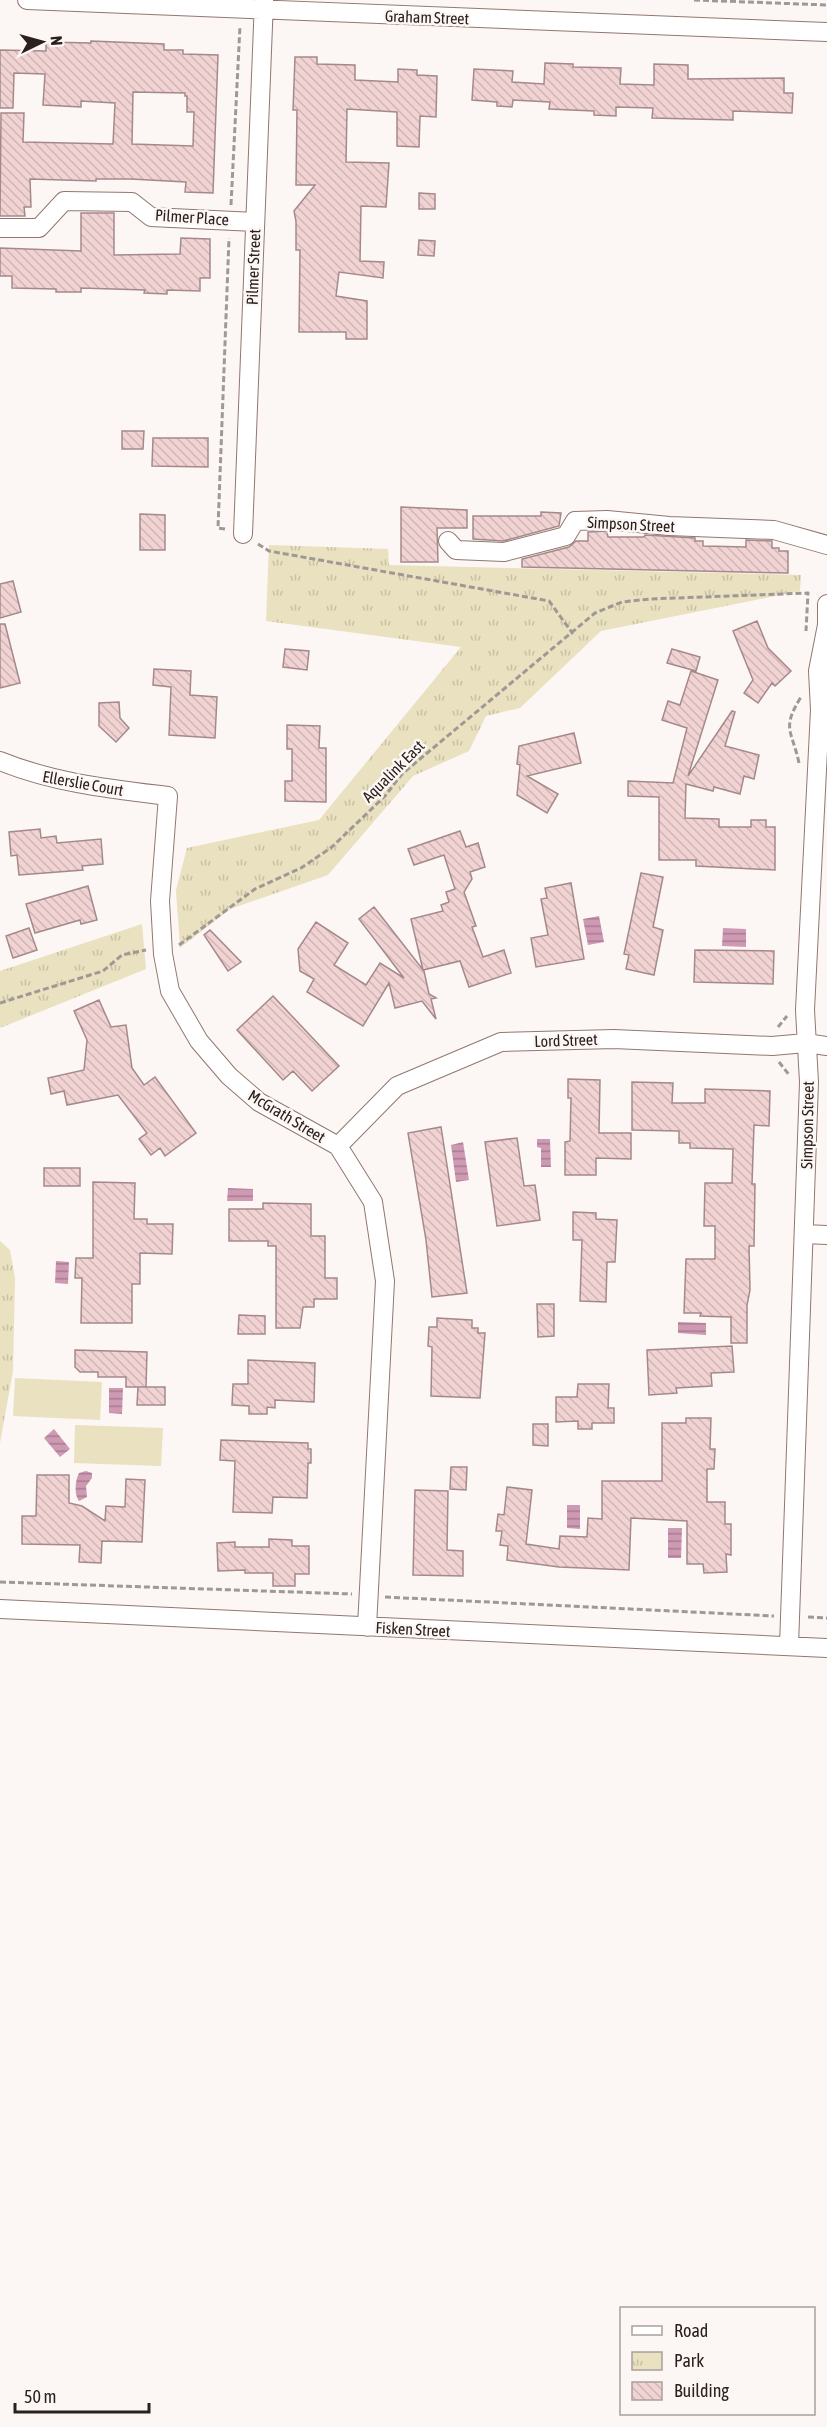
<svg xmlns="http://www.w3.org/2000/svg" width="827" height="2427" font-family="'Asap Condensed',sans-serif">
	<defs>
		<pattern id="park-tufts" width="24" height="20" patternUnits="userSpaceOnUse" patternTransform="scale(1.5)"><rect width="24" height="20" fill="#e9e1bf"/><path d="M3 7l-1-3M5 7V3M7 7l1-3M15 17l-1-3M17 17v-4M19 17l1-3" fill="none" stroke="#c8c1a4"/></pattern>
		<pattern id="water-rules" width="6" height="5" patternUnits="userSpaceOnUse" patternTransform="scale(1.5)"><rect width="6" height="5" fill="#ce99b2"/><path d="M0 2.5h6" fill="none" stroke="#a77c90"/></pattern>
		<pattern id="building-back-hatch" width="6" height="6" patternUnits="userSpaceOnUse" patternTransform="scale(1.5)"><rect width="6" height="6" fill="#f2d3d4"/><path d="M-1 5l2 2M0 0l6 6M5-1l2 2" fill="none" stroke="#d0b5b5"/></pattern>
	</defs>
	<rect width="100%" height="100%" fill="#fcf6f4"/>
	<path fill="url(#park-tufts)" d="M269,545L388,549L389,565L801,575L800,591L601,631L520,708L486,716L469,751L413,776L328,875L230,909L180,948L176,890L187,848L319,820L461,647L266,621Z
		M142,924L146,969L0,1028V971Z
		M0,1241L10,1250L15,1278L13,1371L0,1443Z"/>
	<path fill="#e9e1bf" d="M15,1378L102,1382L100,1420L13,1416Z
		M75,1425L163,1428L161,1466L74,1463Z"/>
	<path fill="url(#water-rules)" d="M599,916L604,942L588,945L583,919Z
		M723,928L746,929V947L722,946Z
		M537,1139H550L551,1167H541V1148L537,1147Z
		M463,1142L469,1180L456,1182L451,1145Z
		M228,1188L253,1189V1201H227Z
		M56,1261L69,1262L68,1284L55,1283Z
		M678,1322L706,1323V1335L678,1333Z
		M109,1388H123L122,1414L109,1413Z
		M54,1429L70,1449L60,1457L44,1438Z
		M86,1471L92,1473V1478L86,1486L87,1497L79,1501C74,1495 75,1480 79,1473Z
		M567,1505H580V1529L567,1528Z
		M668,1528H682L681,1558H668Z"/>
	<path fill="url(#building-back-hatch)" stroke="#a5898a" stroke-width="1.5" fill-rule="evenodd" d="M91,41L164,44V50H183V54L218,55L213,193L185,192L186,182L131,179H96V181L30,179L31,207H24L25,216H0L1,113H24L23,142L113,144L115,103L81,101V107L43,105L45,74L14,73L13,108H0V50L46,51V42L91,43ZM133,92L185,93V96H187V112H194L193,146L132,144Z
		M295,57H317V64L355,65V80L398,82V69L417,70V75L437,76L436,117L420,116L419,147L397,146V112L347,109L346,162L389,163L386,207L361,206L360,261L384,262L383,278L339,272L336,296L367,301V339H346V332H299L300,250H296V221L294,211L315,185H296L297,110H293Z
		M545,63L573,64V67L621,68L620,84L654,85V64L688,65V79L784,78V93H793L792,113L733,111V120L652,118L653,108L616,107V116L594,115V111L549,109L550,102L513,100L512,107L497,106V102L472,100L474,69L513,71L512,82L544,84Z
		M419,193L435,194V209H419Z
		M81,213H114V255L180,254L181,238L210,239V278H200V291L167,290V294L144,293L145,290L81,288V292H56V289L12,288V276H0V248L81,251Z
		M419,240L435,241L434,256L418,255Z
		M122,431H144L143,449H122Z
		M153,438H208V467L152,466Z
		M401,507L467,510V528H437L438,562H401Z
		M541,512L561,513L559,526L503,541L473,539V516H541Z
		M140,514L165,515V550H140Z
		M607,531L608,537H644L645,535L695,538V541H703V546L746,547V540L772,541V548H779V551H788V573L522,567V559L569,547L576,541H588V532Z
		M13,581L21,612L0,618V584Z
		M757,621L768,648L791,671L775,686L772,683L758,703L744,693L753,680L733,631Z
		M0,624H5L20,683L0,688Z
		M285,649L309,651L307,670L283,667Z
		M672,649L700,657L696,671L667,663Z
		M154,669L191,671L190,695L217,697L215,738L169,735L171,687L153,685Z
		M691,671L718,680L688,776L732,711L735,712L725,746L759,755L754,779L744,776L740,794L714,787L713,791L686,784L685,818L719,819V827H751V820H766V827H775V870L696,866V860H659V797L628,796V781L673,783L687,728L662,720L668,701L680,705Z
		M119,702L120,718L129,728L116,742L99,726V703Z
		M287,725L320,726L319,748H326V802L285,801V781H292V749H287Z
		M574,733L581,763L527,776L558,794L547,813L517,795L520,765L517,764L519,746Z
		M40,829L41,838L56,836L57,843L101,839L103,864L82,866L83,870L19,875L17,855L11,856L9,832Z
		M460,831L466,847L478,843L485,867L470,872L472,879L464,892L476,926L472,927L483,957L504,950L511,973L469,987L460,961L423,970L411,919L443,911L441,905L449,902L446,892L455,889L444,855L414,865L408,849Z
		M641,873L663,877L653,927L663,930L654,975L626,969L629,955L624,954Z
		M571,883L584,959L536,967L531,938L548,935L541,899L547,898L545,888Z
		M88,886L97,920L81,924L80,920L35,933L26,904Z
		M374,907L424,971L429,994L436,998L431,999L436,1019L422,1001L395,1008L389,983L363,1026L307,992L314,979L300,971L298,949L316,922L348,943L334,965L366,985L380,963L404,978L359,919Z
		M29,928L37,950L13,958L6,936Z
		M210,930L241,962L228,971L204,935Z
		M695,950L774,951L773,984L694,982Z
		M273,996L339,1066L312,1091L293,1071L283,1080L237,1030Z
		M99,1000L111,1027L126,1025L132,1068L144,1085L155,1077L196,1133L165,1156L160,1148L151,1155L139,1139L147,1133L118,1095L67,1105L64,1091L51,1094L48,1078L84,1070L87,1040L74,1011Z
		M568,1079L600,1080L599,1133H631V1159L596,1158V1175H565V1142L570,1141L571,1098H568Z
		M632,1082L673,1083L672,1103H705V1089L770,1091L769,1126L754,1125L752,1184H755L754,1246H749L750,1290L747,1305V1343H731V1317L700,1316L701,1313H684L686,1259H715V1226H704L705,1183H732L733,1149L690,1148V1143H679V1131L632,1130Z
		M441,1127L467,1293L432,1297L426,1240L408,1133Z
		M517,1138L524,1186L535,1185L540,1220L497,1226L485,1142Z
		M44,1168H80V1186H44Z
		M93,1182L135,1183L134,1219H147V1224H173L172,1254L140,1253V1284H132V1323H81L82,1278H75L76,1258H93Z
		M263,1203L311,1204V1236H325V1278H337V1299H314V1307H303L300,1328H276V1246H268V1241H229V1209H263Z
		M573,1212L596,1213V1219L617,1220L615,1262H607L606,1302L580,1301L582,1240H573Z
		M537,1304H554V1336L538,1337Z
		M239,1315L265,1316V1334H238Z
		M437,1318L472,1320V1328H478V1333H485L480,1398L431,1396L432,1347L428,1346L429,1327H437Z
		M732,1346L734,1372L711,1373L712,1386L676,1388L677,1393L649,1395L647,1350Z
		M75,1350L147,1352L146,1387H126V1377H98V1372H80L75,1367Z
		M248,1360L315,1363L314,1402L275,1400V1408L267,1407V1414H249V1406L232,1405L233,1384H248Z
		M578,1384H609L608,1408H614V1423H592V1429H578V1421L556,1422V1397H577Z
		M138,1387H165V1405H137Z
		M686,1418H711L710,1449H715L714,1469H707V1502H725V1524H731V1555L726,1554L727,1572L704,1573L703,1564H687V1521L631,1518L629,1570L559,1567L507,1560L508,1546L500,1545L502,1531H496L498,1514L504,1515L507,1487L532,1490L526,1544L559,1549L560,1536L587,1537L588,1518L602,1519V1481H662V1423H686Z
		M533,1424H548V1446L533,1445Z
		M221,1440L308,1443V1449H311V1463H308L307,1498L273,1497L272,1513L233,1512L235,1461L220,1460Z
		M451,1467H467L466,1490L450,1489Z
		M37,1475H69V1503L82,1506L105,1521L106,1506L125,1507L126,1479L145,1480L142,1542L102,1541L101,1563L79,1562L80,1545L22,1544V1516H36Z
		M415,1490L448,1491L447,1550L463,1551V1576L413,1575Z
		M269,1539L292,1540V1546H309V1574H295V1586H273V1573H245V1570L218,1571L217,1543L235,1542V1547H269Z"/>
	<g fill="none" stroke-linecap="round" stroke-linejoin="round">
		<defs>
			<path id="minor" d="M27,0L827,32
				M0,228H39L64,201L132,202L151,217L255,222
				M243,534L264,0
				M448,541L456,550L504,552L566,536L575,521L607,520L669,526L774,530L827,545
				M0,761C54,783 111,789 168,796L160,901L163,954L170,991L199,1041L229,1076L259,1102L338,1146L373,1202L385,1281L367,1627
				M338,1146L397,1086L501,1042L614,1039L772,1046L806,1043L827,1046
				M804,1234L827,1235
				M0,1609L827,1648
				M789,1646L809,1082L805,1010L820,710L818,671L827,625V604"/>
		</defs>
		<use href="#minor" stroke="#91786f" stroke-width="20"/>
		<path stroke="#a09895" stroke-width="3" stroke-dasharray="6 3" stroke-linecap="butt" d="M694,0L827,5
			M231,205L240,26
			M225,529L218,528L229,238
			M258,544L269,551L549,601L573,634
			M799,763C792,730 781,729 801,697
			M179,945L255,889L301,868L332,847L385,796L402,774L595,613L622,602L650,599L808,593L806,631
			M0,1003L103,971L122,955L146,950
			M778,1027L787,1016
			M779,1062L790,1076
			M0,1582L352,1594
			M385,1597L774,1616
			M808,1617L827,1618"/>
		<use href="#minor" stroke="#fff" stroke-width="18"/>
	</g>
	<g text-anchor="middle" dominant-baseline="central" stroke-width="5" stroke-linejoin="round" paint-order="stroke">
		<g font-size="16" fill="#2a201c" stroke="#fcf6f4">
			<text transform="translate(427 17) rotate(2)">Graham Street</text>
			<text transform="translate(192 217) rotate(4)">Pilmer Place</text>
			<text transform="translate(253 267) rotate(-88)">Pilmer Street</text>
			<text transform="translate(631 524) rotate(3)">Simpson Street</text>
			<text transform="translate(393 771) rotate(-45)">Aqualink East</text>
			<text transform="translate(83 783) rotate(10)">Ellerslie Court</text>
			<text transform="translate(566 1040) rotate(-2)">Lord Street</text>
			<text transform="translate(287 1116) rotate(31)">McGrath Street</text>
			<text transform="translate(807 1125) rotate(-89)">Simpson Street</text>
			<text transform="translate(413 1629) rotate(3)">Fisken Street</text>
		</g>
	</g>
	<rect x="620" y="2307" width="195" height="108" fill="#fcf6f4" stroke="#a8a09e" stroke-width="1.5"/>
	<rect x="632" y="2326" width="30" height="9" fill="#ffffff" stroke="#a8a09e" stroke-width="1.5"/>
	<text x="674" y="2337" font-size="18" fill="#2a201c">Road</text>
	<rect x="632" y="2352" width="30" height="18" fill="url(#park-tufts)" stroke="#a8a09e" stroke-width="1.5"/>
	<text x="674" y="2367" font-size="18" fill="#2a201c">Park</text>
	<rect x="632" y="2382" width="30" height="18" fill="url(#building-back-hatch)" stroke="#a8a09e" stroke-width="1.5"/>
	<text x="674" y="2397" font-size="18" fill="#2a201c">Building</text>
	<g transform="translate(42 42) rotate(85)" stroke="#fcf6f4" stroke-width="4.5" paint-order="stroke">
	<path d="M0-4.5L10 22L0 15L-10 22Z" fill="#2a201c"/>
	<text y="-9" font-size="16" font-weight="bold" text-anchor="middle" fill="#2a201c">N</text>
	</g>
	<path d="M15 2403v9h134v-9" fill="none" stroke="#2a201c" stroke-width="3"/>
	<text x="24" y="2403" font-size="18" fill="#2a201c" stroke="#fcf6f4" stroke-width="4.5" paint-order="stroke">50 m</text>
</svg>
